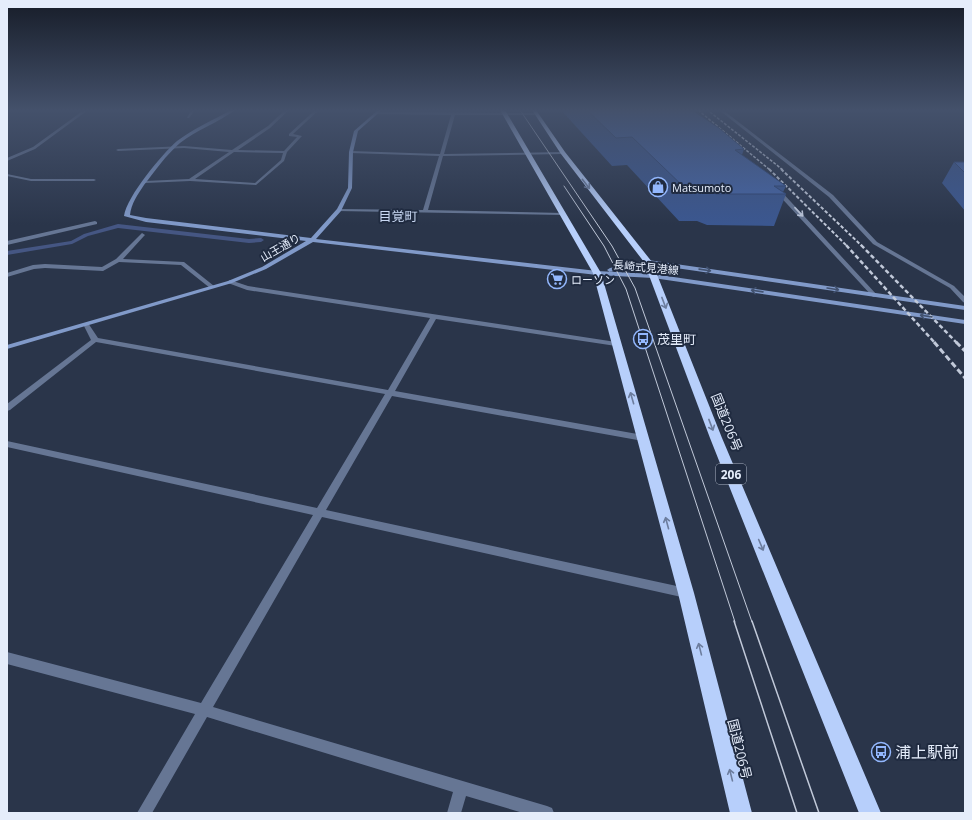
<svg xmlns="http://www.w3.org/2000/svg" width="972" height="820" font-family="'Open Sans','Noto Sans JP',sans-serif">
	<rect width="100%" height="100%" fill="#2a354a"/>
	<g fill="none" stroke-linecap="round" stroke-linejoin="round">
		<path fill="#455683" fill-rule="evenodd" d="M118,224L249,239L261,238L264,240L261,242L249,243L118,228L88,236L72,244L7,255V251L71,241L84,234Z"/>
		<path fill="#667694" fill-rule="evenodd" d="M84,110H88L35,149L7,161V158L33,147Z
			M191,110H195L189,118H187Z
			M285,110H289L270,128L238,150L284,151L297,137L289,136V134L315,110H319L293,134L302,136L287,152L284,161L256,185L190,181L145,183L143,182L145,181L189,179L229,152L184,148L118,151L116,150L118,149L184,146L232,150L268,126ZM234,152L283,153L281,160L255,183L195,179Z
			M719,110H723L833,195L877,242L954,286L965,297V303L963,302L950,288L873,244L829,197Z
			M376,112L538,113L537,115H455L444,154L563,152L565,153L563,154L443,156L428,210L563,213L565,214L563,215L337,211V209H339L423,210L439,156L351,153L349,152L351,151L440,154L451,115L375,114Z
			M7,174L31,179H94L96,180L94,181H31L7,176Z
			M775,189H779L877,295V297H873L775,191Z
			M95,221L97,222V224L7,245V241Z
			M142,233L145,235L144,236L123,259L184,262L214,286V288H210L181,265L119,262L103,271L45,268L34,269L7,277V273L33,265L45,264L102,267L116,259Z
			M230,280L248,286L616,342L619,344L616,346L436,319L395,391L643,435L646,436L647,438L646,440L643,441L392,396L326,510L686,588L690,589L691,593L690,597L686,598L322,517L213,707L547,806L552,808L554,813H523L466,796L461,813H447L453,792L207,717L152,813H137L195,714L7,664V652L201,703L313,515L7,447V441L317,508L385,394L96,342L10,410L7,411V404L91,340L83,324L84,323H88L98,338L388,390L430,318L247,290L228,283L227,282Z"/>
		<path fill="#819ac9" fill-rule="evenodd" d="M231,110H235C218,123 196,130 180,143C166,155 155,171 144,185C138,194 131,204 130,215L146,218L311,238L337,209L348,188L349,152L354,131L378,110H382L358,131L353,152L352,188L341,211L316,239L597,271L653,274L965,320V324L653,278L597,275L313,242L266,269L232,283L7,349V345L228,281L262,267L306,241L146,222L124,216C127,196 162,154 177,141C193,129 213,120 231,110Z
			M648,260L965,306V310L648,264L610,272L607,270L610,268Z"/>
		<path fill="#b7cffb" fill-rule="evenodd" d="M500,110H505L601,273L694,593L752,813H730L678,593L593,273Z
			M532,110H536L565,152L652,262L722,438L881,813H859L710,438L644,262L561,154Z"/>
		<path stroke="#c1c9d9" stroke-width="1" d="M520,110L612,246L635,288L752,622
			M564,186L604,246L626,289L735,622"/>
		<path stroke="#c1c9d9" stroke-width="1.5" d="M734,621L797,813
			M752,621L819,813"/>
		<path stroke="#c1c9d9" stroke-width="1.5" stroke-dasharray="3 1.5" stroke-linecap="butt" d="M698,110L770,170
			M710,112L783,170"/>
		<path stroke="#c1c9d9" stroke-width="2" stroke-dasharray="3.5 2" stroke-linecap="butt" d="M769,169L847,246
			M781,169L862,246"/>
		<path stroke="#c1c9d9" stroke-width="2.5" stroke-dasharray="4.5 2.5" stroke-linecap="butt" d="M846,245L935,343
			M861,245L957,343"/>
		<path stroke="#c1c9d9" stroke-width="3" stroke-dasharray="6 3" stroke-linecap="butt" d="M934,342L965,378
			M956,342L965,351"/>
	</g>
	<path fill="#3b5790" d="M561,110H692L744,149L742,155L786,186L783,192L786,194L774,226L707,225L697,221H679L627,165L612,166Z
		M954,162H965V211L942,183Z"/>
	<path fill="#4565a7" stroke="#304775" d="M587,110H692L719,128L744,149L735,150L786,186H774L786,194H716L706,190H687L632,137L616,138Z
		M954,162H965V173Z"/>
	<defs><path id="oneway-shaft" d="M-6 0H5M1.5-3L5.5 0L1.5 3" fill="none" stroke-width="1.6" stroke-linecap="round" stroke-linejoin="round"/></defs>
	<g stroke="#6c7d9e">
		<use href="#oneway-shaft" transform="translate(586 184) rotate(52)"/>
		<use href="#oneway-shaft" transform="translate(664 303) rotate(69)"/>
		<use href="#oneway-shaft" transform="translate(632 398) rotate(-106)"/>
		<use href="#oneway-shaft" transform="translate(711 425) rotate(69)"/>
		<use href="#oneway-shaft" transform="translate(667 523) rotate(-105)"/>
		<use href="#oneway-shaft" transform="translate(761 545) rotate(67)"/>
		<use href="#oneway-shaft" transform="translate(700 649) rotate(-104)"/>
		<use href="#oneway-shaft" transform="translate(731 775) rotate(-104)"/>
	</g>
	<use stroke="#bfc9dc" href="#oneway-shaft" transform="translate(799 212) rotate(47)"/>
	<g stroke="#425270">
		<use href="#oneway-shaft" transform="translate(705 270) rotate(8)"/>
		<use href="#oneway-shaft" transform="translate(833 289) rotate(9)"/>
		<use href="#oneway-shaft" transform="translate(757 291) rotate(-172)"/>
		<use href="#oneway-shaft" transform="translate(926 316) rotate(-172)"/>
	</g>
	<linearGradient id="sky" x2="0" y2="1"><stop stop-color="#171d29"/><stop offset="0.49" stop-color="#44516b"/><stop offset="1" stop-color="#44516b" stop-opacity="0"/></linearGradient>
	<rect width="972" height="225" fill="url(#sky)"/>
	<defs>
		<symbol id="shop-ring" viewBox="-11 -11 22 22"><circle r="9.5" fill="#202b40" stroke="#93b7fd" stroke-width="1.5"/><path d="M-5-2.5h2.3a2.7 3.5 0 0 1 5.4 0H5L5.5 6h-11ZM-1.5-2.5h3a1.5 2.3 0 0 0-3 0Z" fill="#93b7fd"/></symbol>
		<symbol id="supermarket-ring" viewBox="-11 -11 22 22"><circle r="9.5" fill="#202b40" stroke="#93b7fd" stroke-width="1.5"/><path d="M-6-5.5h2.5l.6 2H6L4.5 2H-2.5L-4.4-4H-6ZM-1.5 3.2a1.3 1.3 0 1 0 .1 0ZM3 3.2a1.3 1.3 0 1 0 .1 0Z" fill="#93b7fd"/></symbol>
		<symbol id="bus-ring" viewBox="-11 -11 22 22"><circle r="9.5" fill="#202b40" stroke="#93b7fd" stroke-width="1.5"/><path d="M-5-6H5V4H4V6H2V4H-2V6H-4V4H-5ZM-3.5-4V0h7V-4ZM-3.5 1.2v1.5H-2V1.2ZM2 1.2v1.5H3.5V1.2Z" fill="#93b7fd"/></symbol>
	</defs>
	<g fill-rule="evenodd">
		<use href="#shop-ring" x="647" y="176" width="22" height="22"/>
		<use href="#supermarket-ring" x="546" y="268" width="22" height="22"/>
		<use href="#bus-ring" x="632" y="328" width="22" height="22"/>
		<use href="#bus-ring" x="870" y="741" width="22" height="22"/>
	</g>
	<g text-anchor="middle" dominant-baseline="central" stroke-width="4" stroke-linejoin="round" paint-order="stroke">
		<g font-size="11" fill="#e5edfb" stroke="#202b40" text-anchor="start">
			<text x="672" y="187">Matsumoto</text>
			<text x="571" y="279">ローソン</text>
		</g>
		<g font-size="11" fill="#e5edfb" stroke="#202b40">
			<text transform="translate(280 247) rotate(-30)">山王通り</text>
			<text transform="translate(646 267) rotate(5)">長崎式見港線</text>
		</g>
		<rect fill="#202b40" stroke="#aab3c3" stroke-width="1" x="716" y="464" width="30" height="20" rx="3"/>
		<g font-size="12" font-weight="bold" fill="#e5edfb">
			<text x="731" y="474">206</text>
		</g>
		<g font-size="13" fill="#c9d8f3" stroke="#202b40">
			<text x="398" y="216">目覚町</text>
		</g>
		<g font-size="13" fill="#e5edfb" stroke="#202b40" text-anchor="start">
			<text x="657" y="339">茂里町</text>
		</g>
		<g font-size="13" fill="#e5edfb" stroke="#202b40">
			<text transform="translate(727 422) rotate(68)">国道206号</text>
			<text transform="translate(740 749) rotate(76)">国道206号</text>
		</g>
		<g font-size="16" fill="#e5edfb" stroke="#202b40" text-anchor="start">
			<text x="895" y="752">浦上駅前</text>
		</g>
	</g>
	<rect width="972" height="820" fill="none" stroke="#e5edfb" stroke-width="16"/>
</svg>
